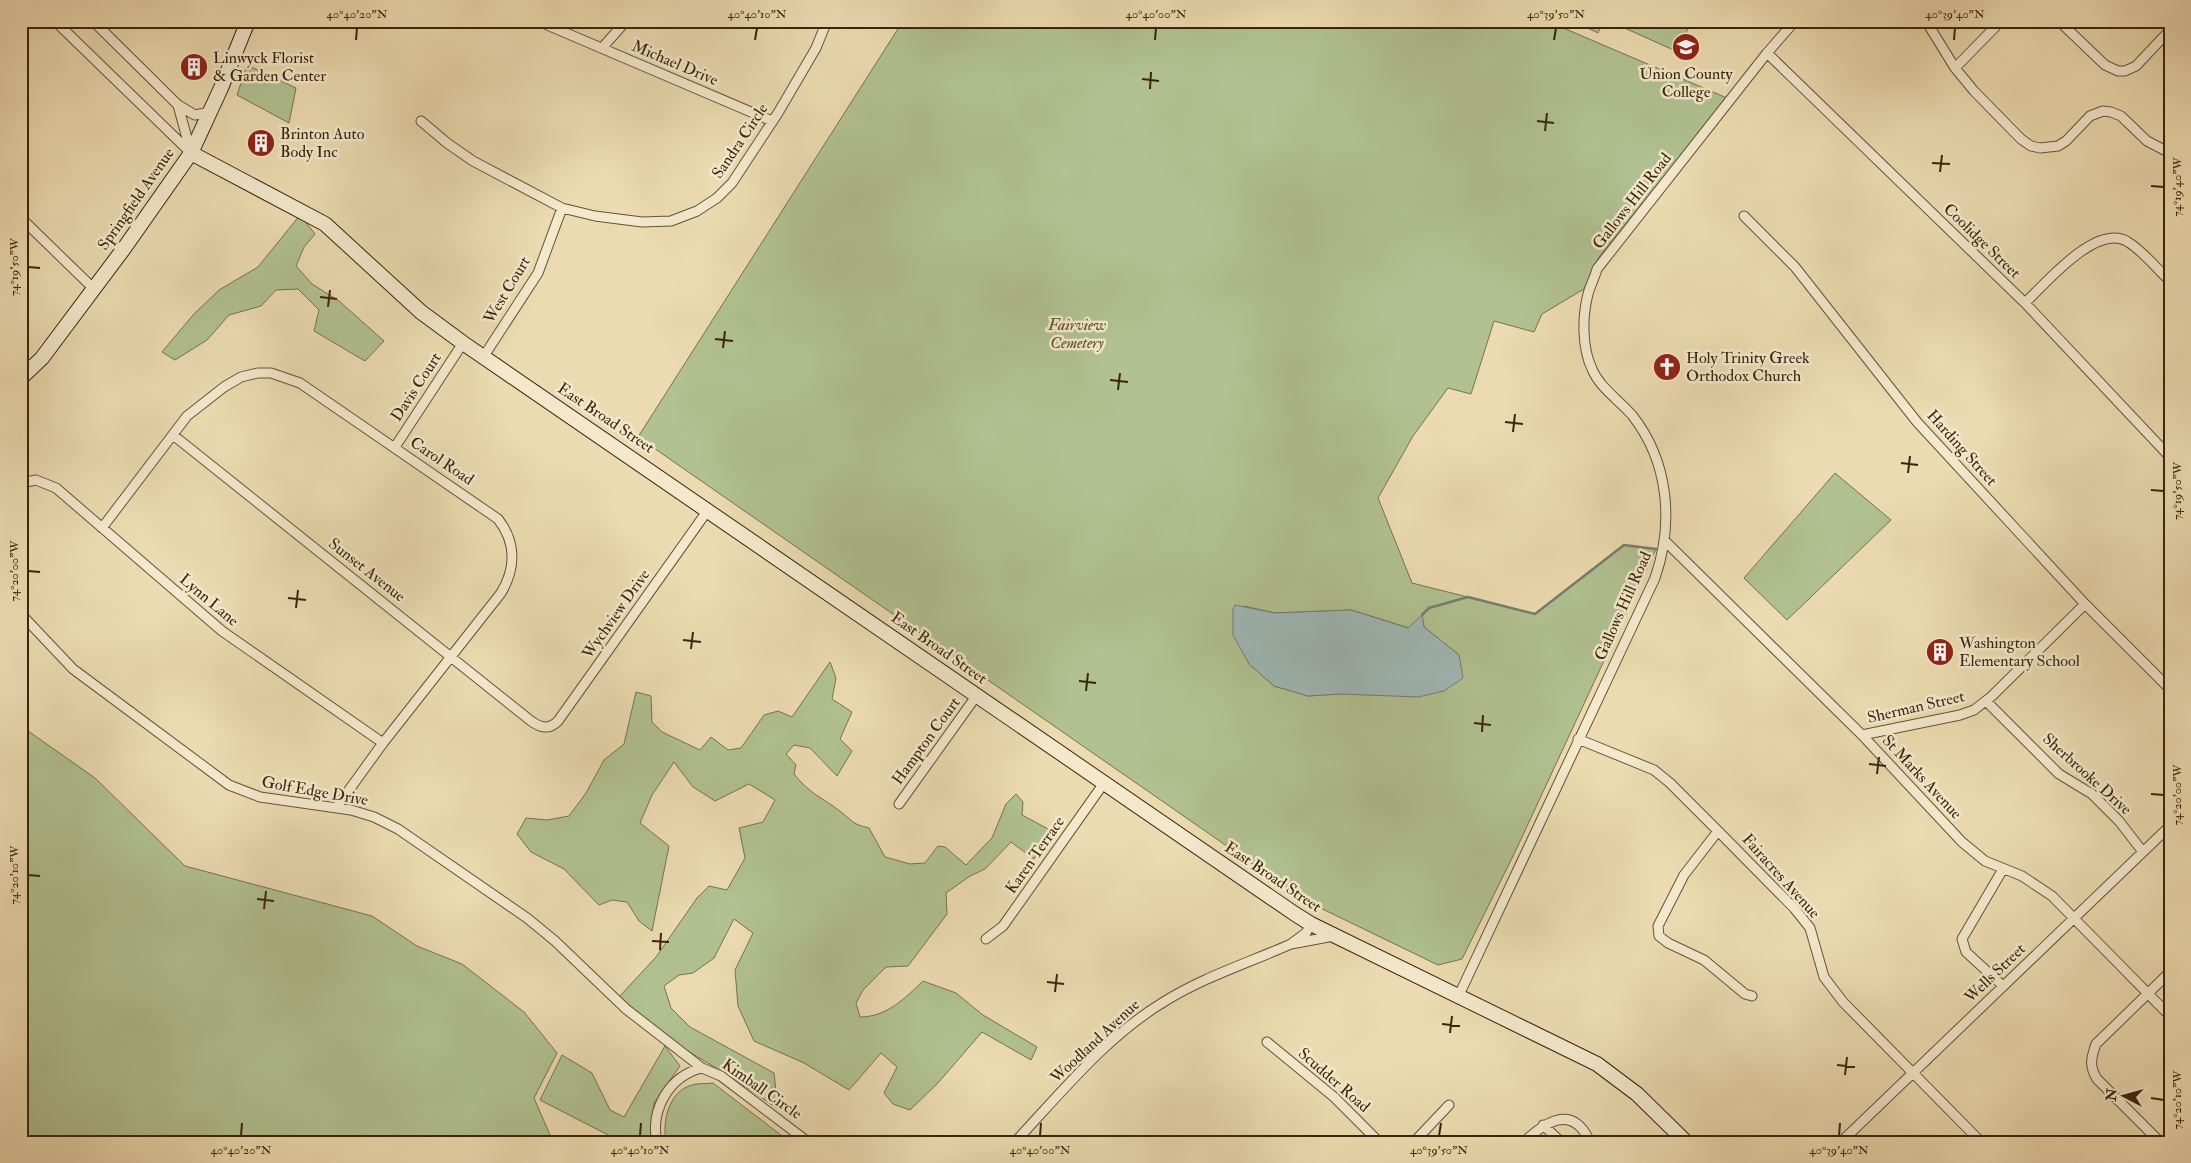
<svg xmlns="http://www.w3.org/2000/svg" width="2191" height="1163" font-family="'IM FELL Double Pica',serif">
	<rect width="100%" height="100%" fill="#ecdbb0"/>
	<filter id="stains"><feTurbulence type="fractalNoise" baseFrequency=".004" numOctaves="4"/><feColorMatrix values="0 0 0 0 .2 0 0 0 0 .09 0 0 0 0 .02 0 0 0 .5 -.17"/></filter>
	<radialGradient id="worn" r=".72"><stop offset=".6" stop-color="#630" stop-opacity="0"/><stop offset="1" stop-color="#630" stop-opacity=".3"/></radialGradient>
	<path fill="#b1c191" stroke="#76724f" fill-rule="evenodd" d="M903,21H1547L1727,98L1599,257L1584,289L1542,314L1534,332L1494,321L1471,394L1448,388L1413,436L1378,498L1412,583L1535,614L1624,545L1656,549L1515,852L1462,959L1438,965L1306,901L638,437ZM1244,606L1275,613L1351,610L1409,628L1422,616L1424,627L1459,655L1340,694L1308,696L1274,686L1249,664L1233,610Z
		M1573,21H1603L1598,33Z
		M1609,21H1691L1678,52Z
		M247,65L296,88L289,123L237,95Z
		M300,215L315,234L304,247L296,266L312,284L339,301L384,341L365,361L314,331L319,310L298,289L276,290L261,306L229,315L207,340L175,360L162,352L193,315L219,290L258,267Z
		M1835,473L1891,520L1787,620L1744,578Z
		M830,662L836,678L832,699L852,712L840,739L852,751L837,776L810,748L794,745L786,754L796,765L794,774C811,795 822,797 841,812C854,822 852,824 869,828L885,857L910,864L925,863L938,846L945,847L966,865L992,838L1006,804L1016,794L1023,802L1022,815L1050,830L1034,859L1011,842L985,869L970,876L946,893L947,914L908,966L886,967L863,990L856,1003L860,1017C887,1017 905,998 923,981L956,993L983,1015L1037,1047L1031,1060L982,1032L938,1083L910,1110L893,1104L884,1093L897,1067L881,1053L849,1090L804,1063L754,1041L738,1006L735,970L753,933L734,919L714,958L693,973L679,975L664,986L671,1008L690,1027L774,1073L778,1109L734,1079L675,1043L619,997L656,957L697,898L709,886L727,890L745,858L739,828L763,822L775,800L749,784L715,801L693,787L674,762L652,795L640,823L669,846L652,931L639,921L627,902L612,900L599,905L564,869L531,852L517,834L526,818L547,820L569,816L586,793L604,760L624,744L636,692L651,696L652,722L662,732L700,750L711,737L728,750L741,748L764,715L778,711L792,717Z
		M21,726L95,778L185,866L372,916L417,946L462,964L524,1012L557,1053L534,1098L553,1142H21Z
		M665,1046L680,1066L654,1103L650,1142H614L612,1137L540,1100L562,1055L592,1073L610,1110L624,1117Z
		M713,1083L790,1142H666C662,1121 669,1091 692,1085C698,1083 706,1084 713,1083Z"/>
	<path fill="#9eb8b7" stroke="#767d73" d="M1235,605L1275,613L1351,610L1408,628L1422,615L1424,627L1459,655L1463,678L1444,691L1418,697L1340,694L1308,696L1274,686L1249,664L1233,635V610Z"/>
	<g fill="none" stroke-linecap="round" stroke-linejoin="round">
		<path stroke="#767d73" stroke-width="2.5" d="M1422,615L1429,608L1468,597L1535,614L1624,545L1656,549"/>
		<defs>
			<path id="street" d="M55,21L191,153
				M93,21L178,105L195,115L210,112
				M538,21L772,121
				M1926,21L1955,68L1974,91L2021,139L2031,146L2040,148L2058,146L2066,141L2090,116L2103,111L2111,112L2121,116L2147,141L2170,153
				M2059,21L2105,65L2118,71H2125L2136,66L2170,30
				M602,48L626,21
				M1767,53L2025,303L2170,457
				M1955,68L2001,21
				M178,105L191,153
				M421,121L447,143L473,161L562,208L595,216L642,222L671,221L697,211L717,198L732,183L778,113L816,48L827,21
				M1744,216L1795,267L1917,422L2085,604L2170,689
				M21,218L93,288
				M2025,303C2045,284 2097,222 2128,242C2143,251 2157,269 2170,281
				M484,356L538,273L562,208
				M173,435L531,721C541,728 549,730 558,721L708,510
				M395,447L463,343
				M21,483L36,480L56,488L222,631L383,743
				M102,528L187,416L224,387L241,377L258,373H271L300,383L498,519C516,542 516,568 501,593L383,743L336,808
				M1665,541L1862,735L1962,842L1985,861L2022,876L2052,896L2170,1016
				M21,614L73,669L229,785L260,797L351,810L374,817L398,829L527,918L555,941L626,1009L702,1068
				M1986,701L2059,774L2092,794L2119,821L2143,852
				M1862,735L1960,715L1974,710L1992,696L2085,604
				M1578,739L1654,770L1670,783L1718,831L1794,908L1810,928L1824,977L1843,1002L1981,1142
				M899,804L977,695
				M1718,831L1684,875L1658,926L1659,936L1668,943L1704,960L1745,994L1752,996
				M2003,869L1962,939L1966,952L2003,986
				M986,939L1003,926L1104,783
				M1291,944L1334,936
				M1459,995L1655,578C1674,523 1669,462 1632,415C1619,400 1600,388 1592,369C1582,348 1582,317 1588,294C1590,286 1595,277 1597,269L1767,53L1795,21
				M1267,1042L1334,1097L1379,1142
				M1543,1125L1561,1142
				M657,1142C650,1110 669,1076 702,1068L721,1076L808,1142
				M1015,1142C1059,1095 1106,1037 1162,1003C1201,978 1248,963 1291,944L1306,933L1311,924
				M1414,1142L1449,1105
				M1524,1142C1545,1122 1571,1105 1588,1138L1587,1142
				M1841,1142L2170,826
				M2160,1142L2097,1079C2089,1066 2091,1058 2096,1044L2170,972"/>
			<path id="secondary" d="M191,153L325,224L421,312L463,343L1295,914L1311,924L1597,1064L1637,1094L1686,1142
				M21,378L42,358L125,247L191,153L221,88L248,21"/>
		</defs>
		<use href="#street" stroke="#665236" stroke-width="11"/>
		<use href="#secondary" stroke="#3a240d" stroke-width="16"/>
		<use href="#street" stroke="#f3e8cc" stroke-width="9"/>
		<use href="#secondary" stroke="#f3e8cc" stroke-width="14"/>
	</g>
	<path fill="none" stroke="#3a240d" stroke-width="2" d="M356,40L357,28M755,40L757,28M1155,40L1156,28M1554,40L1556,28M1954,40L1955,28M1142,79L1159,81M1150,89L1151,72M1537,121L1554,123M1545,131L1547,113M1932,163L1950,164M1940,172L1942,155M2151,186L2164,187M28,267L40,268M320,297L337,299M328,307L330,290M715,339L733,341M723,348L725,331M1110,380L1128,382M1118,390L1120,373M1505,422L1523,424M1513,432L1515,414M1901,463L1918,465M1908,473L1910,456M2151,490L2164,491M28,571L40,572M288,598L306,600M296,608L298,590M683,640L701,642M691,649L693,632M1079,681L1096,683M1086,691L1088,673M1474,723L1491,725M1482,732L1483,715M1869,764L1886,766M1877,774L1879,757M2151,794L2164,795M28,875L40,876M257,899L274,901M264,909L266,891M652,941L669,942M660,950L661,933M1047,982L1064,984M1055,992L1057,974M1442,1024L1460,1026M1450,1033L1452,1016M1837,1065L1855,1067M1845,1075L1847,1057M2151,1098L2164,1100M241,1136L242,1123M640,1136L641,1123M1040,1136L1041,1123M1439,1136L1441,1123M1839,1136L1840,1123"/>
	<defs>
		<symbol id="university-disc" viewBox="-11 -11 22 22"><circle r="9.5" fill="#8f2418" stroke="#f3e8cc"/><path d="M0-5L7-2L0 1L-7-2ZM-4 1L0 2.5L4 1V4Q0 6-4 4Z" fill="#fff"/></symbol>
		<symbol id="building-disc" viewBox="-11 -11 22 22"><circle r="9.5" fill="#8f2418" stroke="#f3e8cc"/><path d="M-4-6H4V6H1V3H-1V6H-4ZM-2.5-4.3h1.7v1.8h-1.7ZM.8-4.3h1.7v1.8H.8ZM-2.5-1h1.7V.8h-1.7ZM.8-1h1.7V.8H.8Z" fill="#fff"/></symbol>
		<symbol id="church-disc" viewBox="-11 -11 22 22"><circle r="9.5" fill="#8f2418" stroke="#f3e8cc"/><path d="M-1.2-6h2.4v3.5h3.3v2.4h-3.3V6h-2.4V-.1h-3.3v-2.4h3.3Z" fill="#fff"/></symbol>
	</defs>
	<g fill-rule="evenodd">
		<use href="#university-disc" x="1670" y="31" width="32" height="32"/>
		<use href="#building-disc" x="178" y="51" width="32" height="32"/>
		<use href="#building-disc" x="245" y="127" width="32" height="32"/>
		<use href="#church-disc" x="1651" y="351" width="32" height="32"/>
		<use href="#building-disc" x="1924" y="636" width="32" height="32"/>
	</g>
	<g text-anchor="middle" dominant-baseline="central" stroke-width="5" stroke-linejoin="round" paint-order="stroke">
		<g font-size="16" fill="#3a240d" stroke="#f3e8cc" text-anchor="start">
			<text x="213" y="58">Linwyck Florist<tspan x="213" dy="18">&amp; Garden Center</tspan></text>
			<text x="1686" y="74" text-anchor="middle">Union County<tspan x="1686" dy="18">College</tspan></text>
			<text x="280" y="134">Brinton Auto<tspan x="280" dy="18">Body Inc</tspan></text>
			<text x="1686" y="358">Holy Trinity Greek<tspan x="1686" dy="18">Orthodox Church</tspan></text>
			<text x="1959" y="643">Washington<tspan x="1959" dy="18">Elementary School</tspan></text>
		</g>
		<g font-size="16" fill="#3a240d" stroke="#f3e8cc">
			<text transform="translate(675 63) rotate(23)">Michael Drive</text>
			<text transform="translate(740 141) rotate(-56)">Sandra Circle</text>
			<text transform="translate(136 199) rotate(-55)">Springfield Avenue</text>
			<text transform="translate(1632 201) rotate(-52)">Gallows Hill Road</text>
			<text transform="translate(1982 241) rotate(44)">Coolidge Street</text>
			<text transform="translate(507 290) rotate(-59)">West Court</text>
			<text transform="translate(416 387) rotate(-57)">Davis Court</text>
			<text transform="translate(606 418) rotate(34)">East Broad Street</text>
			<text transform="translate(1962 448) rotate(48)">Harding Street</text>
			<text transform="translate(442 461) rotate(34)">Carol Road</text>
			<text transform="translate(367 570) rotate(38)">Sunset Avenue</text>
			<text transform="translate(209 600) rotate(40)">Lynn Lane</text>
			<text transform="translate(1623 606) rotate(-66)">Gallows Hill Road</text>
			<text transform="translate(616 614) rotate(-55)">Wychview Drive</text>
			<text transform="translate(939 648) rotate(35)">East Broad Street</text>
			<text transform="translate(1916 707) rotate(-13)">Sherman Street</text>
			<text transform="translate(926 741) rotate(-54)">Hampton Court</text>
			<text transform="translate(2087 774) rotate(42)">Sherbrooke Drive</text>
			<text transform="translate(1922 777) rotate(47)">St Marks Avenue</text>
			<text transform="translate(315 791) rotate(10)">Golf Edge Drive</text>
			<text transform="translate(1035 855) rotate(-55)">Karen Terrace</text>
			<text transform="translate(1781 876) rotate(48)">Fairacres Avenue</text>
			<text transform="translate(1273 877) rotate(34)">East Broad Street</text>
			<text transform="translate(1995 973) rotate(-44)">Wells Street</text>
			<text transform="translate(1095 1041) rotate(-43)">Woodland Avenue</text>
			<text transform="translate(1334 1080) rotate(41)">Scudder Road</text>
			<text transform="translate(762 1089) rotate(35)">Kimball Circle</text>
		</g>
		<g font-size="16" font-style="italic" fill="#584b2e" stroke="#f3e8cc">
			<text x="1077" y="325">Fairview<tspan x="1077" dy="18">Cemetery</tspan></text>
		</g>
	</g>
	<rect width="2191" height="1163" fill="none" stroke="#ecdbb0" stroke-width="55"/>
	<g transform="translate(2124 1096) rotate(276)" stroke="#f3e8cc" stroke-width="4" paint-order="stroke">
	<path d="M0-4L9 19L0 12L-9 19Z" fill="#3a240d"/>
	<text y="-8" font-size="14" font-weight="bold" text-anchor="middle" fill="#3a240d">N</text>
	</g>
	<rect x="28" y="28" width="2136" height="1108" fill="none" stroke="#3a240d" stroke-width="2"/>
	<g font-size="12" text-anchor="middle" fill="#3a240d">
		<text x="357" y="18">40°40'20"N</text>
		<text x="757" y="18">40°40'10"N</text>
		<text x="1156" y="18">40°40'00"N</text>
		<text x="1556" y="18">40°39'50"N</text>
		<text x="1955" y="18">40°39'40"N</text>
		<text transform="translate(2177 187) rotate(-90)" y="4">74°19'40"W</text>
		<text transform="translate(14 267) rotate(-90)" y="4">74°19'50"W</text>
		<text transform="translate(2177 491) rotate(-90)" y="4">74°19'50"W</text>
		<text transform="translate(14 571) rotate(-90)" y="4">74°20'00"W</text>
		<text transform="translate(2177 795) rotate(-90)" y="4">74°20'00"W</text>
		<text transform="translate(14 875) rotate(-90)" y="4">74°20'10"W</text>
		<text transform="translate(2177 1100) rotate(-90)" y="4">74°20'10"W</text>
		<text x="241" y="1154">40°40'20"N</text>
		<text x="640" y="1154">40°40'10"N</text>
		<text x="1040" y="1154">40°40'00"N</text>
		<text x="1439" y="1154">40°39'50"N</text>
		<text x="1839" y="1154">40°39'40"N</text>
	</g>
	<rect width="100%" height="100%" filter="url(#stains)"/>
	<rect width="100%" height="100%" fill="url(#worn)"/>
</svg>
